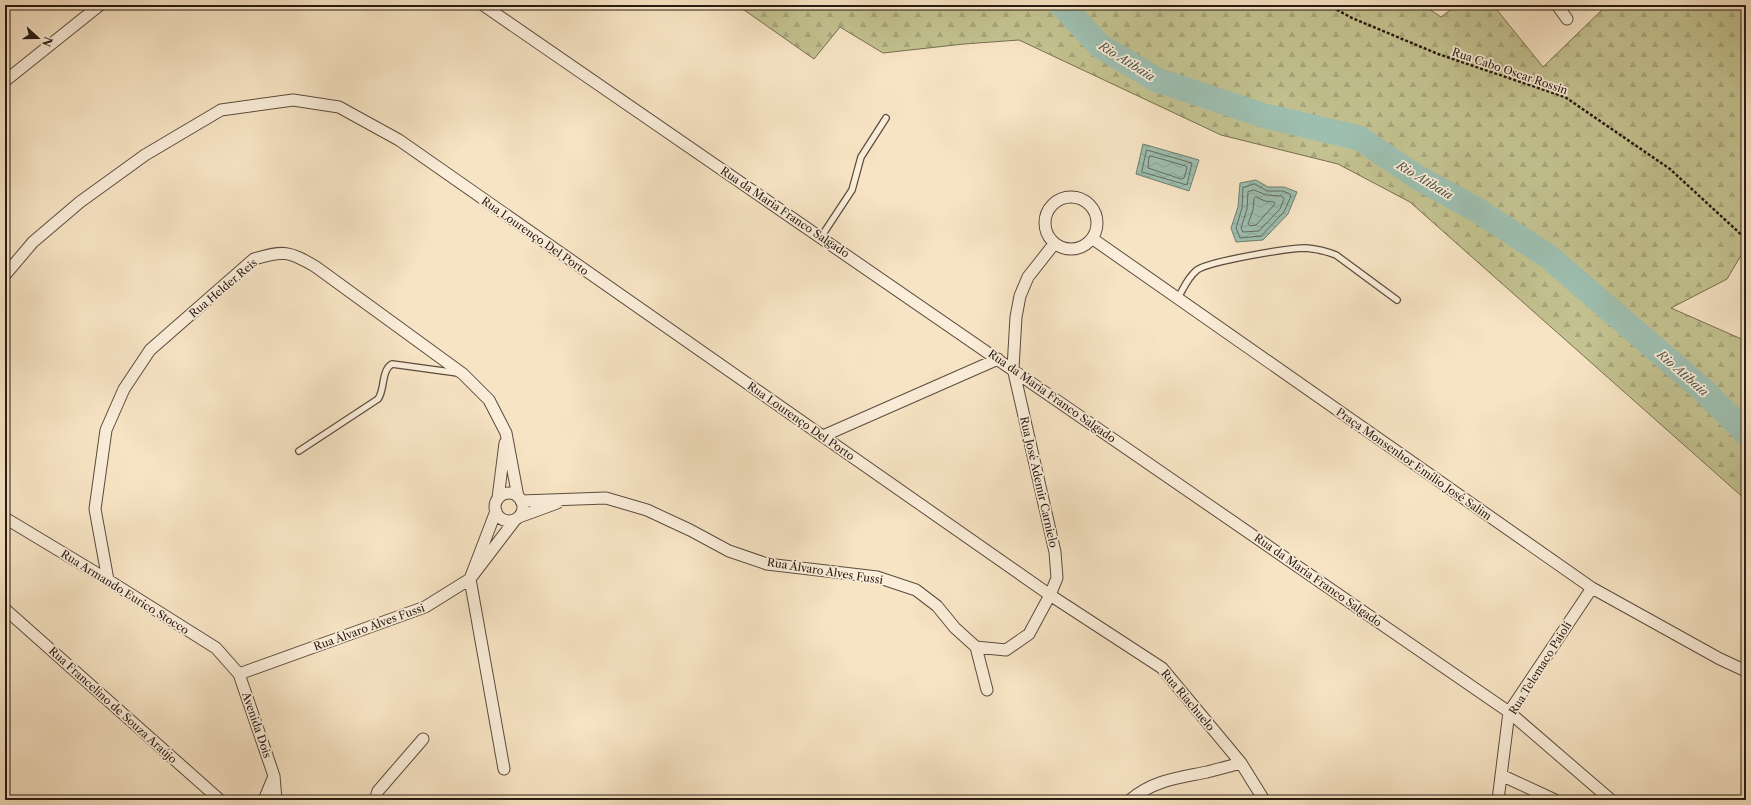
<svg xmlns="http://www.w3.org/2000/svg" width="1751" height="805" font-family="'Libre Caslon Text',serif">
	<defs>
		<pattern id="forest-firs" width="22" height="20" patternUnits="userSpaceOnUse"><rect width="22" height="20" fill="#c3c290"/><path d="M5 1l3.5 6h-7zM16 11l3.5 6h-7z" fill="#a8a67b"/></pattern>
		<pattern id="water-waves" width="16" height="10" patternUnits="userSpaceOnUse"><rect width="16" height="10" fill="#9ebfb0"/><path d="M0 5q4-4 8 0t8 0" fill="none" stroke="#88a496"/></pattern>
	</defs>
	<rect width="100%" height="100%" fill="#f7e4c4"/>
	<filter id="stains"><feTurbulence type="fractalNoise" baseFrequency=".005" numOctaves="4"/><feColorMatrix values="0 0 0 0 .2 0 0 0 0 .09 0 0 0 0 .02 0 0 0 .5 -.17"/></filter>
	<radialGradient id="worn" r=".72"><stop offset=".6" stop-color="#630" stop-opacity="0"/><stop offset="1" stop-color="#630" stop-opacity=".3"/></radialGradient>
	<path fill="url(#forest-firs)" stroke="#766e50" d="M737,5H1423L1441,17L1457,5H1493L1543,67L1607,5H1746V247L1727,279L1671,308L1746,341V500L1410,202L1338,164L1221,135L1019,40L964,44L883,53L840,27L814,59Z"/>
	<path fill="url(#water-waves)" stroke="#6f7d70" d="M1143,144L1199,160L1189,191L1136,174Z
		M1256,180L1268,187H1284L1297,192L1288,214L1263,240L1236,242L1231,228L1238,207L1240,183Z"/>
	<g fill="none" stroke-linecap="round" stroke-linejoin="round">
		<path stroke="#636c60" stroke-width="1" d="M1147,150L1192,163L1187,185L1142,172Z
			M1151,156L1186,166L1187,168L1184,178L1181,179L1148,168L1149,157Z
			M1255,184L1267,191H1283L1290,194L1291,196L1284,212L1261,236L1240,238L1236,228L1242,208L1243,188Z
			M1254,190L1266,195L1282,196L1284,199L1280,209L1259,231L1243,232L1241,228L1247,209L1248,192Z
			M1256,197L1265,201L1274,202L1275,204L1256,225L1250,226L1248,224L1253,210L1254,199Z"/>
		<path stroke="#9ebfb0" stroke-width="25" d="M1062,5L1100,46L1157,80L1265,116L1359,138L1417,177L1477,210L1549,257L1702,389L1746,433"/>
		<defs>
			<path id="lane" d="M821,237L852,190L861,157L886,118
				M1178,298C1183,289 1188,277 1197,270C1210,261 1289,248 1306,248C1317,249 1326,251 1336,255L1397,300
				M299,451L378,399C385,390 381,370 392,364L458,373"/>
			<path id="street" d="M483,5L1509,712L1611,800
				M1557,5L1567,19
				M5,81L100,5
				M1045 223a26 26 0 1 1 52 0a26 26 0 1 1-52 0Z
				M1093,239L1592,588L1720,659L1746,671
				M5,275L33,242L80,202L145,155L221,110L293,100L339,107L399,140L1050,595L1162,668L1241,763L1264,800
				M823,436L998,359
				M495 507a14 14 0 1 1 28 0a14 14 0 1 1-28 0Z
				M498,498L505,443
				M521,501L606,498L647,510L690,530L729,551L767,564L877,577L916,590L937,606L955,628L976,647L1006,650L1029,634L1050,595L1057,578L1055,552L1013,368L1016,317L1020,296L1028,277L1054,244
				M496,511L470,579L504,769
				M519,517L557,503
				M5,518L108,580L216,648L239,674L274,776L276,800
				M108,580L95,509L106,430L124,389L150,350L254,259C284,250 289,251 316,267L463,374L489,400L506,433L518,497
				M5,609L220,800
				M976,647L987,690
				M239,674L425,607L470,579L515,520
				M1501,775L1555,800
				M264,800L274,776
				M375,800L378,791L423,739
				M1130,800C1154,780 1178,778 1207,772C1219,769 1230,766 1241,763
				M1498,800L1509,712L1592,588"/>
		</defs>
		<use href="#lane" stroke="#5c4c3e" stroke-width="8"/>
		<use href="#street" stroke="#5c4c3e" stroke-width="13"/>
		<path stroke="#281a11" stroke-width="2.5" stroke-dasharray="3 2" stroke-linecap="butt" d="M1328,5L1352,18L1438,54L1565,97L1670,169L1746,239"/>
		<use href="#lane" stroke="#faedd9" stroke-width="5.5"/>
		<use href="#street" stroke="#faedd9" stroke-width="11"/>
	</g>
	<g text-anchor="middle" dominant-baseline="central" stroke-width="3.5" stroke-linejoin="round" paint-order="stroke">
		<g font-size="11" fill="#281a11" stroke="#faedd9">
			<text transform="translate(1510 71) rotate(19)">Rua Cabo Oscar Rossin</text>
			<text transform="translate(785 212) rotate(34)">Rua da Maria Franco Salgado</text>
			<text transform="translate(535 236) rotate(35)">Rua Lourenço Del Porto</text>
			<text transform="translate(223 288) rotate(-40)">Rua Helder Reis</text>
			<text transform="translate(1052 396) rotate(35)">Rua da Maria Franco Salgado</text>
			<text transform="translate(801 421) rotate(35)">Rua Lourenço Del Porto</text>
			<text transform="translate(1414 464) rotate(35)">Praça Monsenhor Emílio José Salim</text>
			<text transform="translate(1039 482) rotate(77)">Rua José Ademir Carnielo</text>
			<text transform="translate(825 571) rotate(9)">Rua Álvaro Alves Fussi</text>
			<text transform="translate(1318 580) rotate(35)">Rua da Maria Franco Salgado</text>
			<text transform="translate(125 592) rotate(32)">Rua Armando Eurico Stocco</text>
			<text transform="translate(369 627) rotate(-20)">Rua Álvaro Alves Fussi</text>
			<text transform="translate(1540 668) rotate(-58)">Rua Telemaco Paioli</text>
			<text transform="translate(1188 700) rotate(50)">Rua Riachuelo</text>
			<text transform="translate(113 705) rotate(42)">Rua Francelino de Souza Araújo</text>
			<text transform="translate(257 725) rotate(71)">Avenida Dois</text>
		</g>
		<g font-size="12" font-style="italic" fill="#515449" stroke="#faedd9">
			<text transform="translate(1127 61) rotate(32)">Rio Atibaia</text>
			<text transform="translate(1425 180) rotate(31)">Rio Atibaia</text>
			<text transform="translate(1683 373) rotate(41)">Rio Atibaia</text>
		</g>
	</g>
	<rect width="1751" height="805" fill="none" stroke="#f7e4c4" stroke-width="20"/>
	<rect x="6" y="6" width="1739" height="793" fill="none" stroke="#281a11" stroke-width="2"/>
	<rect x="10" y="10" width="1731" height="785" fill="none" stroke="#281a11"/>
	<g transform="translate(38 38) rotate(111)" stroke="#faedd9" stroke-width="3" paint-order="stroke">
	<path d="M0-3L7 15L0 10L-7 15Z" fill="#281a11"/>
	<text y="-6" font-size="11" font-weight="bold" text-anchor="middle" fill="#281a11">N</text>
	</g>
	<rect width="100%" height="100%" filter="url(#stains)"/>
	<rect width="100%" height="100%" fill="url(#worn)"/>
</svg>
